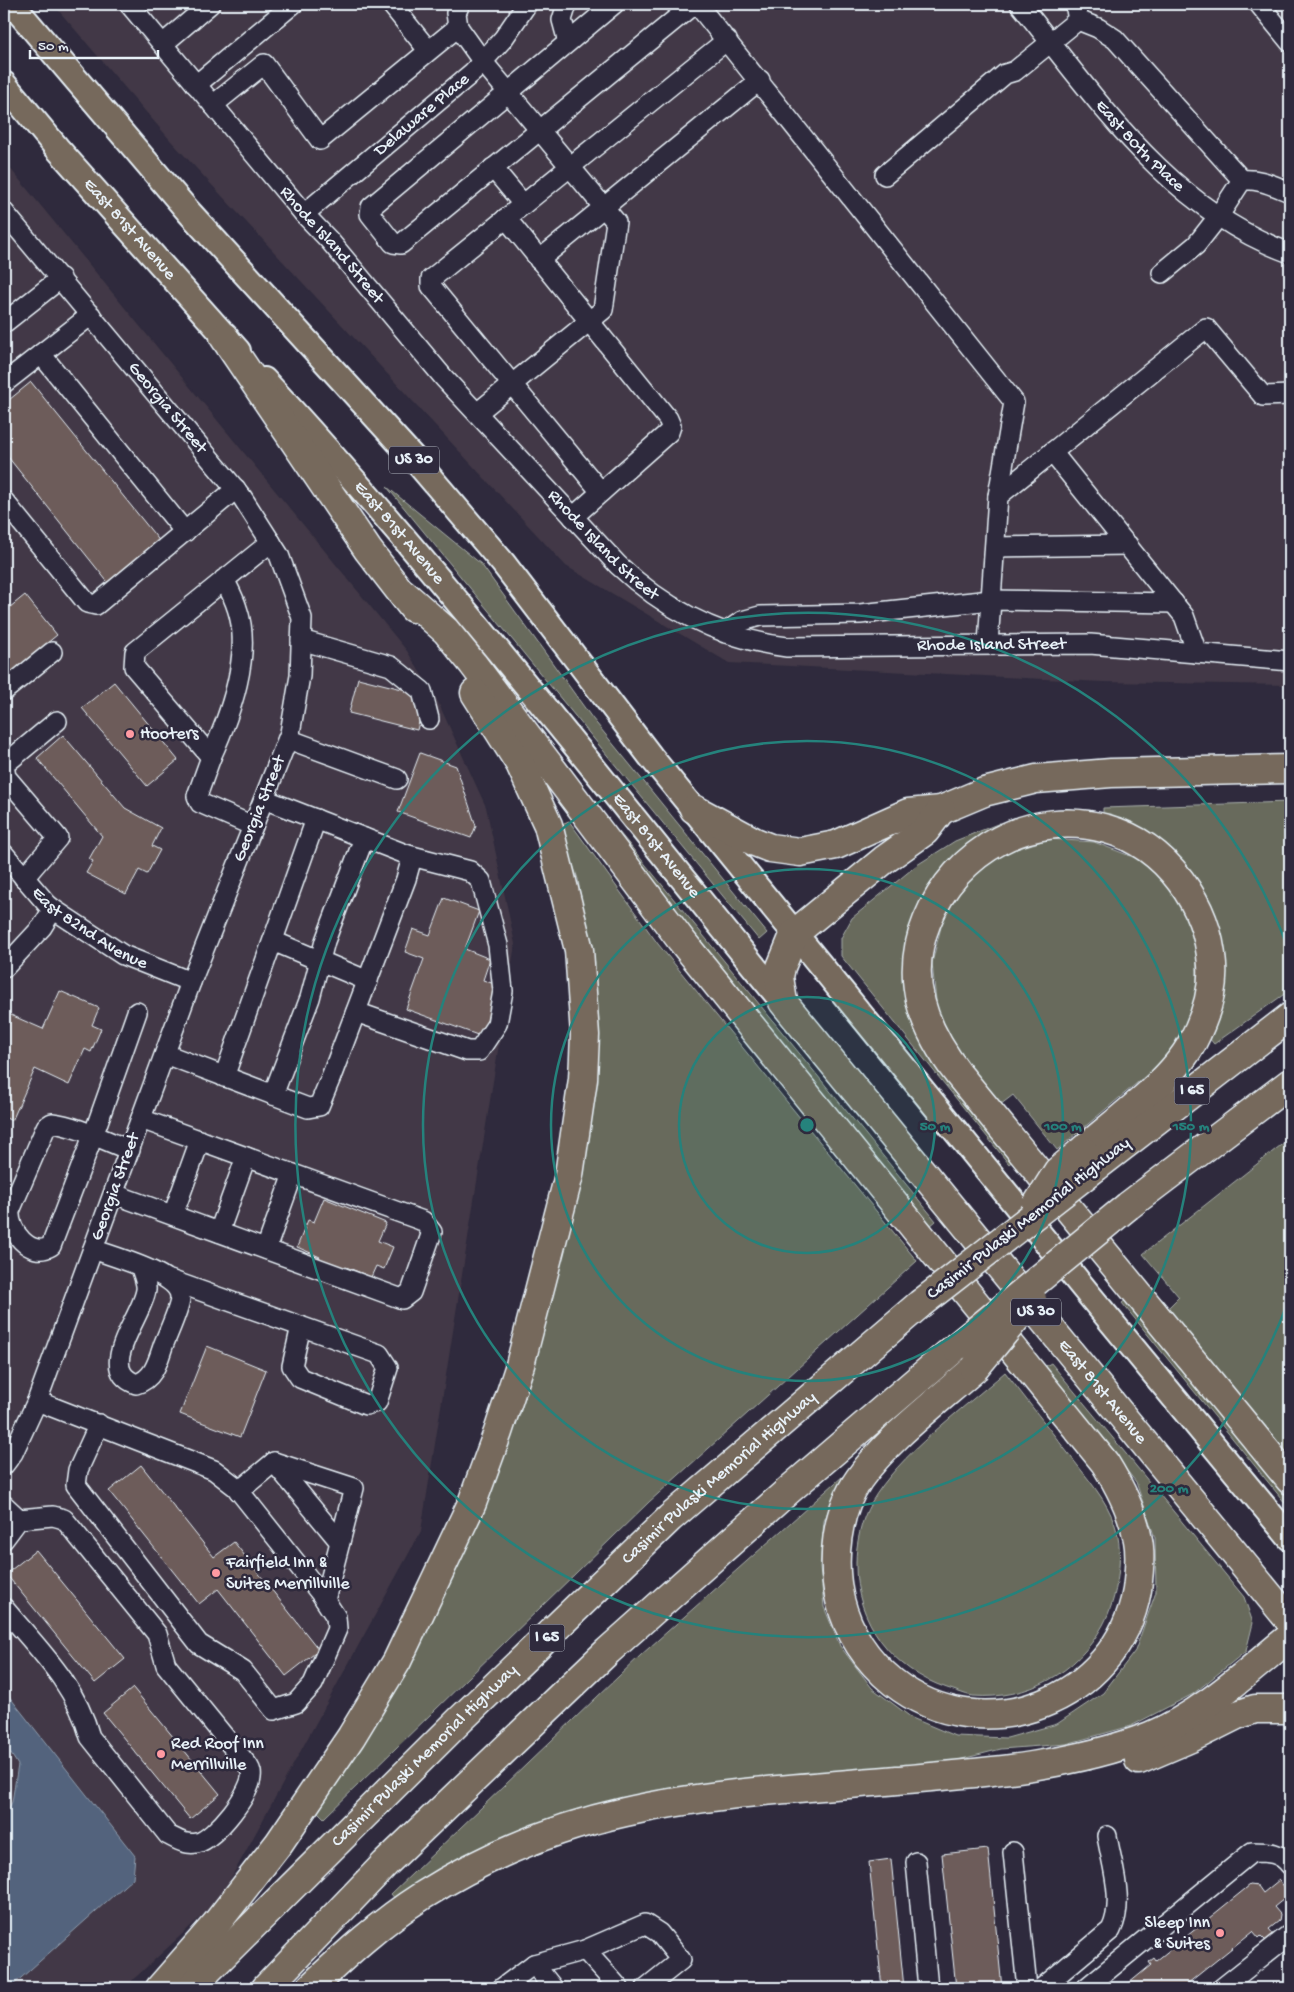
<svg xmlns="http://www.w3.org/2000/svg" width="1294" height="1992" font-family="'Gochi Hand',sans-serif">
	<rect width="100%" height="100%" fill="#2f2a3d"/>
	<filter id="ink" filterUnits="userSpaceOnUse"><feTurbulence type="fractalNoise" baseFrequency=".02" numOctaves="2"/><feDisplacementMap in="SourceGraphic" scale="10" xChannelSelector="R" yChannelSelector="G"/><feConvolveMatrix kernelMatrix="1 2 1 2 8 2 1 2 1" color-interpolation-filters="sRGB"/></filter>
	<g filter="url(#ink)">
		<path fill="#423946" d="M53,4H1288L1290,7V685L1103,682L729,663L566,566L171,141Z
			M4,161L407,651L437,700L486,807L515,944L421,1531L219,1900L124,1988H4Z"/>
		<path fill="#676b5c" stroke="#a8aeaa" d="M387,487L481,564L592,718L767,933L759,940Z
			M1290,802V990L1214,1044L1209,1038V911L1103,817V808Z
			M569,821L658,944L917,1261L649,1502L324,1818L317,1811L375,1722L426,1633L480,1520L520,1413L552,1292L590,968L578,879L559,825Z
			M1000,823L965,846L940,871L914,916L909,956V999L1015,1159L1009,1164L841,956V938L852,918L917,865L955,841Z
			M619,832L936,1221L930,1226L674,913L616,833Z
			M1049,839L1094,842L1138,859L1168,885L1187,917L1197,953V996L1186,1029L1162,1062L1057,1150L1013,1095L1000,1105L953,1047L937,1009L932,963L943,919L969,878L1006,852Z
			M1290,1138V1463L1166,1310L1179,1297L1143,1254Z
			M1129,1297L1290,1495V1509L1122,1303Z
			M1051,1363L1244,1597L1253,1623L1246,1651L1193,1694L1131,1726L1066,1744L1001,1749L915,1771L688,1792L398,1902L391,1894L641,1655L843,1476L824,1521L820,1567L824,1607L840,1646L872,1688L912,1718L955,1736L1007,1738L1057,1724L1103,1693L1135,1651L1156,1592L1155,1538L1136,1482L1044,1367Z
			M1005,1372C1027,1400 1049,1429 1071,1457C1087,1478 1107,1500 1115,1525C1125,1554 1117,1599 1103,1625C1077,1673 1028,1700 973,1696C965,1695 955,1690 947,1688C893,1670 855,1622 856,1563C856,1544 861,1520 871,1503C899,1454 962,1410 1005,1372Z"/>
		<path fill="#52647d" stroke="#8e9cae" d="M4,1690L135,1856L133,1878L12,1986L4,1988V1818L12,1802L18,1765L4,1743Z"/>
		<path fill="#6d5c5a" stroke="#e8f1f8" d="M31,382L162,544L110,585L4,452V404Z
			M25,595L57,635L4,678V612Z
			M358,678L426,695L417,730L349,713Z
			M114,682L178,760L147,786L82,708Z
			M63,735L125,808L161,828L152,846L160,850L147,874L139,870L126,894L86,873L93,861L89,859L102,836L37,758Z
			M420,753L456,766L476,826L471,838L398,812Z
			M444,898L479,911L465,949L490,959L483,980L497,985L486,1038L406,1009L424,959L405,952L413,929L430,935Z
			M60,991L99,1008L92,1025L101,1029L91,1052L85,1049L69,1085L35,1069L12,1121L4,1117V1012L43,1029Z
			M324,1198L386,1223L378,1241L393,1247L384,1269L376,1266L371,1277L346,1267L343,1273L318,1263L320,1257L297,1247L308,1220L314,1222Z
			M207,1346L266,1370L240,1437L180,1414Z
			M141,1465L214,1557L234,1542L319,1650L286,1676L218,1589L199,1604L109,1491Z
			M36,1550L125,1659L95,1683L6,1574Z
			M133,1688L220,1794L190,1819L103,1713Z
			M988,1849L1002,1988H956L942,1854Z
			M891,1859L904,1988H882L869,1862Z
			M1279,1880L1290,1894L1274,1907L1280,1914L1279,1921L1269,1929L1276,1937L1268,1943L1261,1936L1259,1938L1253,1931L1182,1988H1123L1151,1965L1149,1962L1154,1958L1156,1961L1250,1885L1258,1886L1263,1893Z"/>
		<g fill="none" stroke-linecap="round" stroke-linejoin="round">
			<defs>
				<g id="minor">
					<path id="s1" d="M129,4L304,214L329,240L444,378L618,565C666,610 721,639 787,647L1090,644L1290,661"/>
					<path d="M391,4L428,50"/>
					<path d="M567,4L562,20L568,42"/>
					<path d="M614,4L371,207L370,214L393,243L401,244L694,4"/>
					<path d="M697,4L1014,402L998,496"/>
					<path id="s2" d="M1020,4C1097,99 1170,210 1290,253"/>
					<path d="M1259,4L1290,42"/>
					<path d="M1078,20L1098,28L1115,39L1242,180"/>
					<path d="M458,27L456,13L460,4"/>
					<path d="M163,44L210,4"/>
					<path d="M196,85L293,4"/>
					<path d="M213,105L264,64L320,140L458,27L483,62L616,222L603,310L477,413"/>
					<path d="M493,168L523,204"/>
					<path d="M885,175L1005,74L1015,71L1078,20L1075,4"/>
					<path id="s3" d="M4,212L242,497L279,555L302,618L300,676L290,733L191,982L37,1401L13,1453L4,1465"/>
					<path id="s4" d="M304,214L473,72L503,39L527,4"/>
					<path d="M506,218L668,419L671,426L669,432L573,517"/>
					<path d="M539,260L760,80"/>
					<path d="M1162,273L1196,245L1218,217L1242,180C1259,178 1274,186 1290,192"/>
					<path d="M4,323L61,278"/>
					<path d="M41,354L185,532"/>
					<path d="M4,383L91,315"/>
					<path d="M1052,452L1184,616L1197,653"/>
					<path d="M601,492L431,286V279L727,40"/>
					<path d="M4,501L87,603L96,605L236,489"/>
					<path d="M995,547L1128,545"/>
					<path d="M725,633L742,621L760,616L860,614L991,600L1174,603"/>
					<path d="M301,640L391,666L422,691L429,719"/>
					<path d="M988,644L998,496L1206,328L1263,396L1290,395"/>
					<path d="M4,691L52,652"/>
					<path d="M288,739L397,779"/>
					<path d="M211,757C230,715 253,654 237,608C234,598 229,589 224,579"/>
					<path d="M253,826L200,803L197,796L211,757L134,667L135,652L271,542"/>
					<path id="s5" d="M4,854L47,904L53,909L123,955L191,982"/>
					<path d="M24,878L58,838L6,777L4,765L57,721"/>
					<path d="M273,941L368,981"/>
					<path d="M4,968L42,927L53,909"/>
					<path d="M356,1012L467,1051H479L497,1024L503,991L498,945L481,881L470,871L408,855"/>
					<path d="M165,1054L308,1108L319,1106L331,1077L406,879L411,861L408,855L264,799"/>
					<path d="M224,1077L316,819"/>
					<path d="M273,1095L310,998L325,941L364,838"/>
					<path d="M130,1150C105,1141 78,1126 52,1123L46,1127L10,1211C8,1230 30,1259 51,1246L93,1136L137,1012"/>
					<path d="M114,1194L402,1299L411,1292L432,1232L423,1221L141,1119"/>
					<path d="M173,1215L200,1140"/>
					<path d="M219,1232L246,1157"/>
					<path d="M93,1249C113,1257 181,1274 180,1298C180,1308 167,1335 163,1346C158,1361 154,1379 136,1384C95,1368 142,1318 146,1290C147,1284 143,1274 141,1268"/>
					<path d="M266,1249L293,1174"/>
					<path d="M170,1280L379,1354L388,1368L377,1402L366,1405L300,1378L292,1366L301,1326"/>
					<path d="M37,1401L214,1470L236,1487L321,1594L336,1617L337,1629L313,1684L296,1703L274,1710L243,1671L199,1644L76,1485L78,1470L99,1424"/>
					<path d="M274,1462L340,1542"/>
					<path d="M239,1491L274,1462L354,1488L325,1600"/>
					<path d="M4,1505L19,1519L53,1516L64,1519L157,1634L166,1665L245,1762C247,1764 250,1768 251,1772C255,1790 214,1840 197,1843C185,1845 178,1840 168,1835L90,1737C75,1683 38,1649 4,1608"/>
					<path d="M4,1539L19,1519"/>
					<path d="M1013,1852L1027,1988"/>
					<path d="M916,1862L928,1988"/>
					<path d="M585,1950L619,1988"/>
					<path d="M534,1964L553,1988"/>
					<path d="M502,1988L534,1964L585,1950L645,1924L659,1933L681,1960L646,1988"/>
					<path d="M1042,1988L1111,1930C1125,1902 1112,1866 1107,1836"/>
					<path d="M1086,1988L1252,1852C1269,1852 1280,1852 1290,1865"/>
					<path d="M1222,1988L1290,1934"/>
				</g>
				<g id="major">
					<path d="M12,4L188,211L416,461L503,563L651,757L1090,1296L1290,1538"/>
					<path id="s6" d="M4,84L57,148L238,351"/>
					<path id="s7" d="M264,380C447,578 611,793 783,1002"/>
				</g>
				<g id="highway">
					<path d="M224,337L368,550L413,608"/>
					<path d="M403,593L446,631L473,664L681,940L1105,1463C1120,1487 1133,1512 1138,1540C1141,1555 1139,1574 1137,1590C1118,1701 982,1753 893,1682C867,1661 848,1632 840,1600C831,1561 836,1512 859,1479C887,1439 937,1402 974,1369"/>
					<path d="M694,809L755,842L770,848L800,852L836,845L908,813L941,810L984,792L1036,779L1111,773L1290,769"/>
					<path id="s8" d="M941,810L925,831L884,860L795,933L781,967L779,977L783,1002L1290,1621"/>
					<path d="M1083,1150C1116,1121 1172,1081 1192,1043C1204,1020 1214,991 1212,965C1208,905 1167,846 1107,829C1031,808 956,850 927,921C903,979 924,1030 959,1075L1290,1480"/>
					<path d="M1096,1167L1290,1017"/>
					<path d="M1128,1206L1290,1083"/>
					<path d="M1139,1760L1193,1737L1237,1715L1255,1709H1290"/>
					<path d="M160,1988L216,1924L279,1843L351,1737L397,1661L472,1503L498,1432L520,1365L569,1175L583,1079L585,1035L579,950L548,825L520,764L475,693"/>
					<path id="s9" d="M190,1988L459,1721L670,1518L920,1304"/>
					<path d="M266,1988L385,1864L608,1651L789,1490L956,1347"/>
					<path d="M310,1988C345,1955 381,1922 422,1896C484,1857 553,1828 625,1812C713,1792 807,1788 897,1780C981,1773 1071,1767 1150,1736C1203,1714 1247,1672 1290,1637"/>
				</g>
			</defs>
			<use href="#minor" stroke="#e8f1f8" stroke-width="22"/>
			<use href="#major" stroke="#e8f1f8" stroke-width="28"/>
			<use href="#highway" stroke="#e8f1f8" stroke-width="31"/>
			<use href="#minor" stroke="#2f2a3d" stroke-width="19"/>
			<use href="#major" stroke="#76695c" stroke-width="24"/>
			<use href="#highway" stroke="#76695c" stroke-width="28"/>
			<defs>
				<path id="highway-bridge" d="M1036,1206L1058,1171L1083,1150
					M920,1304L1096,1167
					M956,1347L1128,1206
					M974,1369L1032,1299"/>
			</defs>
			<use href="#highway-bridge" stroke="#e8f1f8" stroke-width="31" stroke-linecap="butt"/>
			<use href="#highway-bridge" stroke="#76695c" stroke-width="28"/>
		</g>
	</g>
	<circle cx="807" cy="1125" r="128" fill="#25827c" fill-opacity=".12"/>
	<g fill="none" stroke="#25827c" stroke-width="2.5">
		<circle cx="807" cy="1125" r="128"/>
		<circle cx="807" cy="1125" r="256"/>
		<circle cx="807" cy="1125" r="384"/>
		<path d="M1290 1296A512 512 0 1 1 1290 954"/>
	</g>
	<g fill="#ff9aa2" stroke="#2f2a3d" stroke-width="2">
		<circle cx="130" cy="734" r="5"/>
		<circle cx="216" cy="1573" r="5"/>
		<circle cx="161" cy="1754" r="5"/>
		<circle cx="1220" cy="1933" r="5"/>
	</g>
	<g text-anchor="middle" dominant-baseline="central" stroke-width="5" stroke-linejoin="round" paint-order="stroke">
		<g fill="#2f2a3d" stroke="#b0b5c0" stroke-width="1">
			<rect x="389" y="446.5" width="50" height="27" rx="4"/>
			<rect x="1174.5" y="1077.5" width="35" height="27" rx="4"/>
			<rect x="1011" y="1298.5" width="50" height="27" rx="4"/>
			<rect x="529.5" y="1624.5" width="35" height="27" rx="4"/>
		</g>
		<g font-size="16" font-weight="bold" fill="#e8f1f8">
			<text x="414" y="460">US 30</text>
			<text x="1192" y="1091">I 65</text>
			<text x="1036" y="1312">US 30</text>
			<text x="547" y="1638">I 65</text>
		</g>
		<g font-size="18" fill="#e8f1f8" stroke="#2f2a3d">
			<text stroke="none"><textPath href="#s4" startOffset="154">Delaware Place</textPath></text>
			<text stroke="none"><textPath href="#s2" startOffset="186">East 80th Place</textPath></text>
			<text stroke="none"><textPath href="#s6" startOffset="192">East 81st Avenue</textPath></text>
			<text stroke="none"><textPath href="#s1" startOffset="315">Rhode Island Street</textPath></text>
			<text stroke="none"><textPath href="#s3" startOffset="255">Georgia Street</textPath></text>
			<text stroke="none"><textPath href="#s7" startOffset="204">East 81st Avenue</textPath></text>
			<text stroke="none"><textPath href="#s1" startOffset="720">Rhode Island Street</textPath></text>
			<text stroke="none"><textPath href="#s1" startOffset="1140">Rhode Island Street</textPath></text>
			<text transform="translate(260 809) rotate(-68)">Georgia Street</text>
			<text stroke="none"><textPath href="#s7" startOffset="609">East 81st Avenue</textPath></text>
			<text stroke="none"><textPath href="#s5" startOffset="115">East 82nd Avenue</textPath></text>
			<text transform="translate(116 1187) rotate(-70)">Georgia Street</text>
			<text transform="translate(1029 1219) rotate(-38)">Casimir Pulaski Memorial Highway</text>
			<text stroke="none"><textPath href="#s8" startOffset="768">East 81st Avenue</textPath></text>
			<text stroke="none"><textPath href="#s9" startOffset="735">Casimir Pulaski Memorial Highway</textPath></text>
			<text stroke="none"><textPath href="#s9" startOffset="330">Casimir Pulaski Memorial Highway</textPath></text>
		</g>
		<g font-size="18" fill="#e8f1f8" stroke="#2f2a3d" text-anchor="start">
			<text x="140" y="734">Hooters</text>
			<text x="226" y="1563">Fairfield Inn &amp;<tspan x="226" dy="21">Suites Merrillville</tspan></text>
			<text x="171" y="1744">Red Roof Inn<tspan x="171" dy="21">Merrillville</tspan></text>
			<text x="1210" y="1923" text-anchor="end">Sleep Inn<tspan x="1210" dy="21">&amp; Suites</tspan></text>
		</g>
	</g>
	<circle cx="807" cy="1125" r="8" fill="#25827c" stroke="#2f2a3d" stroke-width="2.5"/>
	<g font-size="15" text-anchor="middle" font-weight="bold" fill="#25827c" stroke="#2f2a3d" stroke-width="5" stroke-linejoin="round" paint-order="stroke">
		<text x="935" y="1130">50 m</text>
		<text x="1063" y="1130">100 m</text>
		<text x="1191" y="1130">150 m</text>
		<text x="1169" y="1492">200 m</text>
	</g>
	<rect width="1294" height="1992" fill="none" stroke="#2f2a3d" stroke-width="20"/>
	<rect x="10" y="10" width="1274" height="1972" fill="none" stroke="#e8f1f8" stroke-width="2" filter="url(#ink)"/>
	<path d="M30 50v8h128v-8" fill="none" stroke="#e8f1f8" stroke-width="2.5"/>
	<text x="38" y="50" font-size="15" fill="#e8f1f8" stroke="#2f2a3d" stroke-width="4" paint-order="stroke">50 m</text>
</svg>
